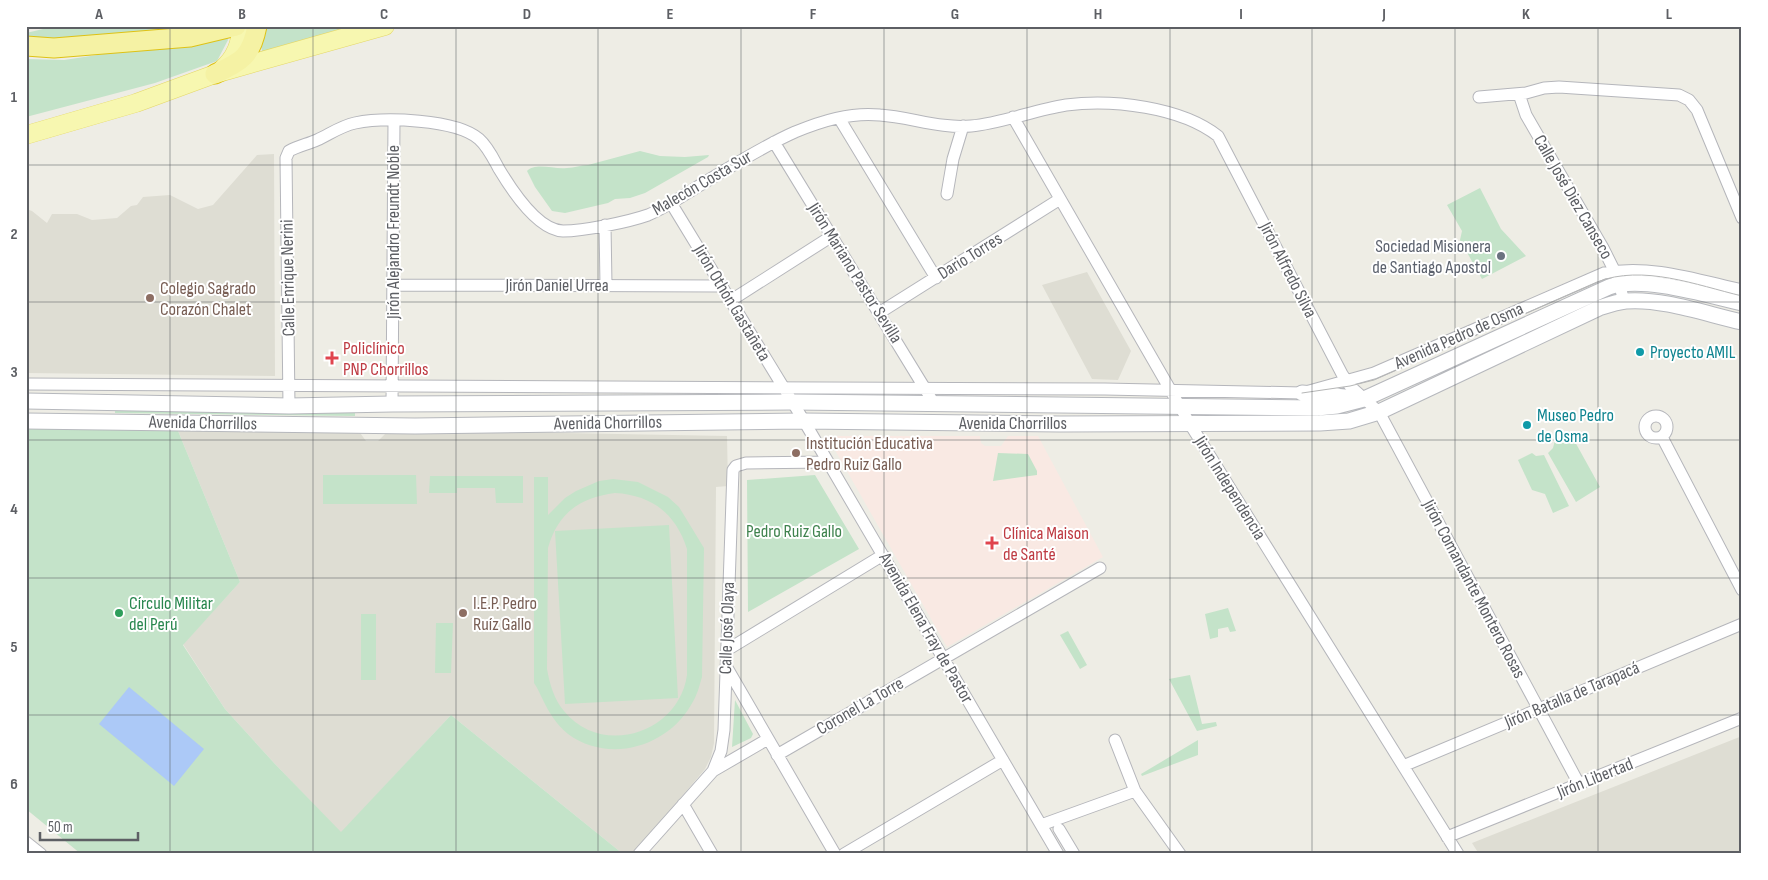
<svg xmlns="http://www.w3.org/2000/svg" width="1768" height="880" font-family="'Sofia Sans Condensed',sans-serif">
	<rect width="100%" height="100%" fill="#eeede5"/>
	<path fill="#deddd3" d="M274,154L275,376L26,373V209L32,211L47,223L52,214H77L92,220L117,218L131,206L137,205L143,197L170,195L198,209L213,205L257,155Z
		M1087,272L1131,351L1118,380L1092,379L1042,285Z
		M176,426L358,430L366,441H378L389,430L727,436L728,486L716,487L714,743L711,757L705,769L633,854H623L451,715L341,833L275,764L225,709L183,644L240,582Z
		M1742,736V854H1479L1472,843Z"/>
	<path fill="#f9e9e3" d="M827,436H980L981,443L985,446H1001L1008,436H1038L1103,557L947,647Z"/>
	<path fill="#c4e3c9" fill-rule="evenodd" d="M56,26H181C130,37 78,38 26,39V33Z
		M279,26H354L262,52L259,32L262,30Z
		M227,37L228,40L217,61L155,83L26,117V59L64,60L104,54L185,46Z
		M640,151L660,156L685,157L709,155L708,157L645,193L630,198L615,199L608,203L565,213L552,211L535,187L527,171C536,162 555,170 567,168C575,168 580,165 588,165Z
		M1480,188L1501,229L1526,256L1482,279L1460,240L1462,231L1447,205Z
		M115,409L355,412V416L115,413Z
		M176,426L240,582L183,645L225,709L275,764L341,832L451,715L623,854H81L26,809V427Z
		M1569,431L1600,487L1576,502L1548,453L1553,448L1555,440Z
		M998,453L1028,454L1037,471V475L993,481Z
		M1532,453L1536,456L1544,455L1569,506L1553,513L1545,494L1532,490L1518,460Z
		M323,475H416L417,504H323Z
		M815,475L859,549L748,612L747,480Z
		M430,476H523V503H496L495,488H457V493H429Z
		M534,477H548V515L565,498L576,491L599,481L613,479L638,482L668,497L679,507L704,548L702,677C699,687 697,696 691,705C667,747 609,764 568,734C557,725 549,713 543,700C540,694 538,689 534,683ZM615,493C652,495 676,514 687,549V675C679,733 602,758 564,711C554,699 550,685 547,669L548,548C558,513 579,498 615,493Z
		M669,525L678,698L565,704L555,531Z
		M1228,608L1236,631L1230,632L1228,627L1218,629V637L1210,639L1205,614Z
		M361,614H376V680H361Z
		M436,623H453L451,673H435Z
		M1068,631L1087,665L1080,669L1060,635Z
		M1190,675L1202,724L1216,722L1217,726L1197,731L1169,679Z
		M735,700L753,734L751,738L732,747Z
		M1198,740V755L1142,776L1141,774Z"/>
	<path fill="#acc9f7" d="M129,687L204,749L174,786L99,724Z"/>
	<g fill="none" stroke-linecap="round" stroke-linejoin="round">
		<defs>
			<path id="minor" d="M1519,94L1526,115L1603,248L1617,276L1624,301
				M1479,97L1526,93L1544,88L1559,87L1679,95L1689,100L1697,110L1742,218
				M1013,117L1190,424L1458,854
				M839,118L936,278
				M774,142L935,405
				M947,194L953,159L963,126
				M671,203L804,421L1058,854
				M605,225L606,285
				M393,285L721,286
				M730,301L832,236
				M879,313L1060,199
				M26,384L826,388L1105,389L1302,393L1374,373L1604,273C1650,264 1697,280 1742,290
				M392,404L394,121
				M289,406L286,158L289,151C298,146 308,144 317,140C330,134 341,126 355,123C384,117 456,119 479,139C488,147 493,158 499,169C511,189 537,230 563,231C584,231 628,222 648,215C665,208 681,197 697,187C729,168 761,147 795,132C822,121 850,112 880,115C910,117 941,129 971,126C1003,123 1034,110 1066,105C1113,99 1181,107 1218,136L1342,374L1350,386L1379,412L1579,784
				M1645 427a11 11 0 1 1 22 0a11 11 0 1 1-22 0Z
				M1662,437L1742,590
				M727,650L883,555
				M726,666L835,854
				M1115,740L1135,791L1180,854
				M777,755L1100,568
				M1403,766L1742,624
				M713,771L768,739
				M683,804L712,854
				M1041,825L1135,791
				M1059,829L1074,854
				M1447,837L1742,718
				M26,842L41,854
				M639,854L713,771L721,751L724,730L733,470L736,466L746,463L828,462
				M844,854L1003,760"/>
			<path id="secondary" d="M1302,393L1355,398
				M26,401L289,406L392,404L792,402L1317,408L1337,406L1364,399L1609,287C1642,275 1707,295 1742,303
				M26,421L415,426L804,421L1060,424L1320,423L1349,421L1379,412L1599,308C1608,305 1616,302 1626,301C1662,298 1706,314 1742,322"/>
			<path id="primary" d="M222,69C235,58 241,44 241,26
				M26,135L136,103L215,74L385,26"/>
			<path id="trunk" d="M26,46L54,48L190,37L236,26
				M215,74C242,61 251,57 257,26"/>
		</defs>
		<use href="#minor" stroke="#b5b6bb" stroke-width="13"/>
		<use href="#secondary" stroke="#b6b8bd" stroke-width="17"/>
		<use href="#primary" stroke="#e4d768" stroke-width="19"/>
		<use href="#trunk" stroke="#dec215" stroke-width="21"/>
		<use href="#minor" stroke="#fff" stroke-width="11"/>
		<use href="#secondary" stroke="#fff" stroke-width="15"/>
		<use href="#primary" stroke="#f7f7b0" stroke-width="18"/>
		<use href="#trunk" stroke="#f5f2a4" stroke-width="19"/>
		<path stroke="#b5b6b6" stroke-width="1" d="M1302,393L1350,386L1374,380L1597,282C1643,264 1696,285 1742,296"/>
	</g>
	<path fill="none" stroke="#5d5f64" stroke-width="1" stroke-opacity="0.55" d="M170,26V854M313,26V854M456,26V854M598,26V854M741,26V854M884,26V854M1027,26V854M1170,26V854M1312,26V854M1455,26V854M1598,26V854M26,165H1742M26,302H1742M26,440H1742M26,578H1742M26,715H1742"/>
	<circle fill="#6b7280" stroke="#fff" stroke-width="2" cx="1501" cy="256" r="5"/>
	<g fill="#8d6e63" stroke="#fff" stroke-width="2">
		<circle cx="150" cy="298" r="5"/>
		<circle cx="796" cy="453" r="5"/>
		<circle cx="463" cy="613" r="5"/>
	</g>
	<g fill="#0f9aa8" stroke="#fff" stroke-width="2">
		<circle cx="1640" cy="352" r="5"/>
		<circle cx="1527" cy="425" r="5"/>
	</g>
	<g fill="#e0444e" stroke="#fff" stroke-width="2">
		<path d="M329.5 350.5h5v5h5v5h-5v5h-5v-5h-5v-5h5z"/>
		<path d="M989.5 535.5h5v5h5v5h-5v5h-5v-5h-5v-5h5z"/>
	</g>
	<circle fill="#2e9e5b" stroke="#fff" stroke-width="2" cx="119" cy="613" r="5"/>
	<g text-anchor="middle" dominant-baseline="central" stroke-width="4" stroke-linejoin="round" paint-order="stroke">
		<g font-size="18" fill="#5d5f64" stroke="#fff">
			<text transform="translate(702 183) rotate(-30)">Malecón Costa Sur</text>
			<text transform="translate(1573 197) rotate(60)">Calle José Diez Canseco</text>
			<text transform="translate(393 232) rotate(-90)">Jirón Alejandro Freundt Noble</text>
			<text transform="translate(970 256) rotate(-32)">Dario Torres</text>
			<text transform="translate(1288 270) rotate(63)">Jirón Alfredo Silva</text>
			<text transform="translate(855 273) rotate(58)">Jirón Mariano Pastor Sevilla</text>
			<text transform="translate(288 278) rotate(-91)">Calle Enrique Nerini</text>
			<text x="557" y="285">Jirón Daniel Urrea</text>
			<text transform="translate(732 303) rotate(59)">Jirón Othón Gastañeta</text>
			<text transform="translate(1459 336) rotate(-24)">Avenida Pedro de Osma</text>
			<text transform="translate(203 423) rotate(1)">Avenida Chorrillos</text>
			<text transform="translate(608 423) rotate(-1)">Avenida Chorrillos</text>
			<text x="1013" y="423">Avenida Chorrillos</text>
			<text transform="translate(1230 488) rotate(58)">Jirón Independencia</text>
			<text transform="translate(1474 589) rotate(62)">Jirón Comandante Montero Rosas</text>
			<text transform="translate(727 628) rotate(-88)">Calle José Olaya</text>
			<text transform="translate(926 628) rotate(60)">Avenida Elena Fray de Pastor</text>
			<text transform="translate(1572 695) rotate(-23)">Jirón Batalla de Tarapacá</text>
			<text transform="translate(860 706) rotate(-30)">Coronel La Torre</text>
			<text transform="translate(1595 778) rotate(-22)">Jirón Libertad</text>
		</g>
		<g font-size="18" fill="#5b616d" stroke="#fff" text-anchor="end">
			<text x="1491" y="246">Sociedad Misionera<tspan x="1491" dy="21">de Santiago Apostol</tspan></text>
		</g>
		<g font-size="18" fill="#785e54" stroke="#fff" text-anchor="start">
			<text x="160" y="288">Colegio Sagrado<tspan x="160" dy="21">Corazón Chalet</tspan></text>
			<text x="806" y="443">Institución Educativa<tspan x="806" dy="21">Pedro Ruiz Gallo</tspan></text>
			<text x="473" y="603">I.E.P. Pedro<tspan x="473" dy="21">Ruíz Gallo</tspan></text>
		</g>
		<g font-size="18" fill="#be3a42" stroke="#fff" text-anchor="start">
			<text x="343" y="348">Policlínico<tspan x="343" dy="21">PNP Chorrillos</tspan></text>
			<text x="1003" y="533">Clínica Maison<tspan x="1003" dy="21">de Santé</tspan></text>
		</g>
		<g font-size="18" fill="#0d838f" stroke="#fff" text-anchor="start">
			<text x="1650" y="352">Proyecto AMIL</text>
			<text x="1537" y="415">Museo Pedro<tspan x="1537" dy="21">de Osma</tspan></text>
		</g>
		<g font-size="18" fill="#3e824d" stroke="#fff">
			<text x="794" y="531">Pedro Ruiz Gallo</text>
		</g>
		<g font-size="18" fill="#27864d" stroke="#fff" text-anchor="start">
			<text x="129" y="603">Círculo Militar<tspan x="129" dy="21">del Perú</tspan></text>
		</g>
	</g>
	<rect width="1768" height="880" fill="none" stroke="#ffffff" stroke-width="55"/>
	<path d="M40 832v8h98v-8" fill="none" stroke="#5d5f64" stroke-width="2.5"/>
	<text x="48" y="832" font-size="15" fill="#5d5f64" stroke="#ffffff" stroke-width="4" paint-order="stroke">50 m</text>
	<rect x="28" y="28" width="1712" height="824" fill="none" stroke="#5d5f64" stroke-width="2"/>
	<g font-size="16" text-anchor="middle" font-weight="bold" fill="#5d5f64">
		<text x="99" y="19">A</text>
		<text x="242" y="19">B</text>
		<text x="384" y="19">C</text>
		<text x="527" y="19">D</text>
		<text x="670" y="19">E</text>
		<text x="813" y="19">F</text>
		<text x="955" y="19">G</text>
		<text x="1098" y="19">H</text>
		<text x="1241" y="19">I</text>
		<text x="1384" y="19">J</text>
		<text x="1526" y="19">K</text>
		<text x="1669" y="19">L</text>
		<text x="14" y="102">1</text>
		<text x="14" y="239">2</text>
		<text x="14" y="377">3</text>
		<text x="14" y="514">4</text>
		<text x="14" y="652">5</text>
		<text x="14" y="789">6</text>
	</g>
</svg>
